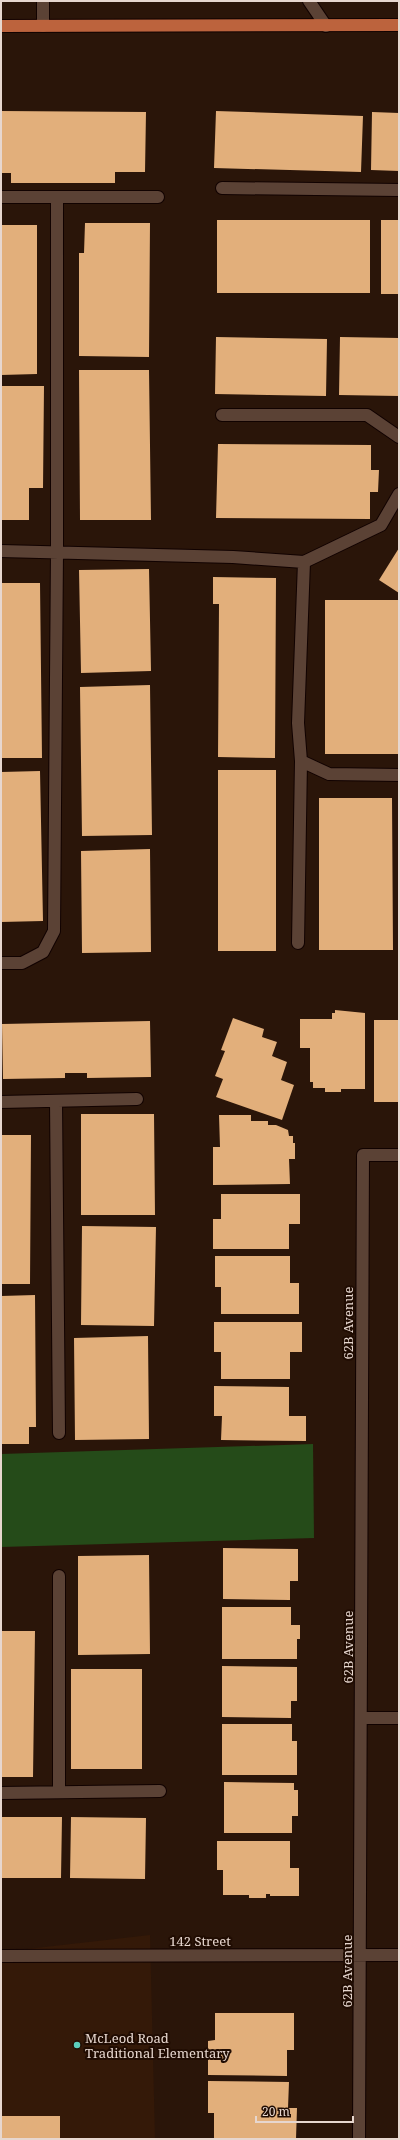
<svg xmlns="http://www.w3.org/2000/svg" width="400" height="2140" font-family="'Noto Serif',serif">
	<rect width="100%" height="100%" fill="#2a1509"/>
	<path fill="#341908" d="M150,1935L155,2139H1V1952Z"/>
	<path fill="#254b19" d="M313,1444L314,1538L1,1547V1454Z"/>
	<path fill="#e2af7b" d="M1,111L146,112L145,172H115V183H11V173H1Z
		M216,111L363,116L361,172L214,168Z
		M372,112L399,113V171L371,170Z
		M217,220H370V293H217Z
		M381,220H399V294H381Z
		M85,223H150L149,357L79,356V253H84Z
		M1,225H37V374L1,375Z
		M216,337L327,339L326,396L215,394Z
		M340,337L399,338V396L339,395Z
		M79,370H149L151,520H80Z
		M1,386H44L43,488H29V520H1Z
		M218,444L371,445V470H379L378,492H370V519L216,518Z
		M399,548V593L379,580Z
		M149,569L151,671L81,673L79,570Z
		M213,577L276,578L275,758L218,757L219,604H213Z
		M1,583H40L42,758H1Z
		M325,600H398V754H325Z
		M150,685L152,835L82,836L80,687Z
		M218,770H276V951H218Z
		M40,771L43,921L1,922V772Z
		M319,798H392L393,950H319Z
		M150,849L151,952L82,953L81,851Z
		M335,1010L365,1013V1089H341V1092H325V1088H313V1082H310V1048H300V1019H332V1013H335Z
		M233,1018L264,1029L262,1037L277,1042L272,1056L287,1062L281,1080L294,1085L282,1120L216,1097L223,1079L215,1076L225,1051L221,1050Z
		M374,1020H399V1102H374Z
		M150,1021L151,1077L87,1078V1073H65V1078L3,1079L2,1024Z
		M81,1114H154L155,1215H81Z
		M219,1115H251V1121H268V1125H276L288,1130L289,1136H293V1143H295V1159H289L290,1184L213,1185V1147H220Z
		M1,1135H31L30,1284H1Z
		M221,1194H300V1224H289V1249H213V1219H221Z
		M82,1226L156,1227L154,1326L81,1325Z
		M215,1256H290V1283H299V1314H221V1287H215Z
		M35,1295L36,1427H29V1444H1V1296Z
		M214,1322H302V1352H290V1379H221V1352H214Z
		M148,1336L149,1439L75,1440L74,1338Z
		M214,1386L289,1387V1416H306V1441L221,1440L222,1416H214Z
		M223,1548L298,1549V1581H290V1600L223,1599Z
		M149,1555L150,1654L78,1655V1556Z
		M222,1607H291V1625H300V1639H297V1659H222Z
		M1,1631H35L33,1777H1Z
		M222,1666L297,1667V1701H291V1718L222,1717Z
		M71,1669H142V1769H71Z
		M222,1724H292V1741H297V1775H222Z
		M224,1782L294,1783V1790H298V1816H292V1833H224Z
		M1,1817H62L61,1878H1Z
		M71,1817L146,1818L145,1879L70,1878Z
		M217,1841H290V1868H299V1896H270V1894H266V1898H249V1895H223V1870H217Z
		M215,2013H294V2050H287V2076L208,2075V2041L215,2040Z
		M208,2081L289,2082L288,2108H297L296,2139H214V2113H208Z
		M1,2116H60V2139H1Z"/>
	<g fill="none" stroke-linecap="round" stroke-linejoin="round">
		<defs>
			<path id="minor" d="M43,1V26
				M309,1L326,26
				M222,188L399,190
				M1,197H158
				M222,415H367L399,437
				M1,551L233,557L304,562L381,525L399,494
				M304,562L298,723L301,761L329,774L399,775
				M298,943L301,761
				M1,963H22L43,952L54,931L57,552V197
				M56,1101L59,1433
				M1,1102L137,1099
				M59,1576V1792
				M362,1718H399
				M1,1793L160,1791
				M1,1956L399,1955
				M359,2139L363,1155H399"/>
			<path id="major" d="M1,26L399,25"/>
		</defs>
		<use href="#minor" stroke="#110200" stroke-width="14"/>
		<use href="#major" stroke="#110200" stroke-width="14"/>
		<use href="#minor" stroke="#5b4235" stroke-width="12"/>
		<use href="#major" stroke="#bc633d" stroke-width="12"/>
	</g>
	<circle fill="#5bcebc" stroke="#200c02" stroke-width="1.5" cx="77" cy="2045" r="4"/>
	<g text-anchor="middle" dominant-baseline="central" stroke-width="4" stroke-linejoin="round" paint-order="stroke">
		<g font-size="13" fill="#e7d7cf" stroke="#200c02">
			<text transform="translate(348 1323) rotate(-90)">62B Avenue</text>
			<text transform="translate(348 1647) rotate(-90)">62B Avenue</text>
			<text x="200" y="1941">142 Street</text>
			<text transform="translate(347 1971) rotate(-90)">62B Avenue</text>
		</g>
		<g font-size="13" fill="#e7d7cf" stroke="#200c02" text-anchor="start">
			<text x="85" y="2038">McLeod Road<tspan x="85" dy="15">Traditional Elementary</tspan></text>
		</g>
	</g>
	<rect width="400" height="2140" fill="none" stroke="#e7d7cf" stroke-width="4"/>
	<path d="M256 2116v6h97v-6" fill="none" stroke="#e7d7cf" stroke-width="2"/>
	<text x="262" y="2116" font-size="12" fill="#e7d7cf" stroke="#200c02" stroke-width="3" paint-order="stroke">20 m</text>
</svg>
